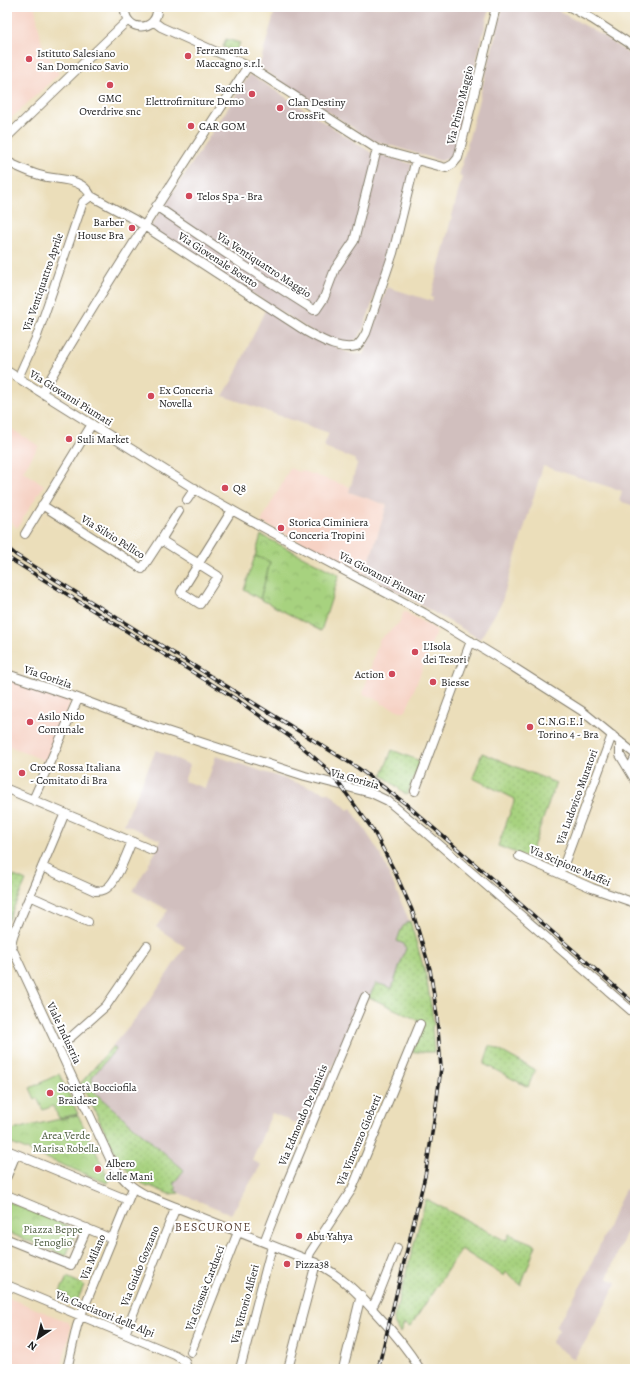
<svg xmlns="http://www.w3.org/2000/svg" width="642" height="1376" font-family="Alegreya,serif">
	<defs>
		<pattern id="grass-dots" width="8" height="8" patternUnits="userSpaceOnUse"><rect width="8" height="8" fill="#a7d27f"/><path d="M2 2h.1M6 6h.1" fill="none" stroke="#8fb46d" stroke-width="1.8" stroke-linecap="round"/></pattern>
		<pattern id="park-crowns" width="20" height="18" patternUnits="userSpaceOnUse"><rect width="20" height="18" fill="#a7d27f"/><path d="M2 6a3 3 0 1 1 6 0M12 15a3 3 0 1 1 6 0" fill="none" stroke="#8fb46d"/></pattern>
	</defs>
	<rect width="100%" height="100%" fill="#fff"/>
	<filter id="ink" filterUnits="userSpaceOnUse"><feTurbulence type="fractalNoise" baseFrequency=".025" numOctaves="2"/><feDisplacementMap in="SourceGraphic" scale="8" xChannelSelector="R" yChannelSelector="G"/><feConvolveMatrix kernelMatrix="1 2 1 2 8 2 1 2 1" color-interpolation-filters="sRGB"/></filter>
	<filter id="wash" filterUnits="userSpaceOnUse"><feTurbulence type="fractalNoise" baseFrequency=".012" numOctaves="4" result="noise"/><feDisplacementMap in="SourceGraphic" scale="16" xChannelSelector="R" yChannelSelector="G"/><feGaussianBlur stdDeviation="0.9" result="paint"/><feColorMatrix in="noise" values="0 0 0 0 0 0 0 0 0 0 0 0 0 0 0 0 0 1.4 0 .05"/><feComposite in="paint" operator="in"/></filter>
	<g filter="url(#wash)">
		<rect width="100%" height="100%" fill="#ebdeba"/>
		<path fill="#f6d2c4" d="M7,7H34L35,8L42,45L59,74L7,122Z
			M7,426L39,446L23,471L44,485L17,528L7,518Z
			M290,468L299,472L300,470L350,487L349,492L387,505L365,575L261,522Z
			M404,611L437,630L406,711H400L380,703L381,701L363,694L379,640L399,623Z
			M7,679L68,699L70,705L45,761L7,745Z
			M7,1297L68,1322L71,1327L61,1369H7Z"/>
		<path fill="#d1bfbe" d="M276,7H490L453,153L449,158L441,161L372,140L259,67Z
			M503,7H551L597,32L635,58V506L619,501L622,491L543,466L501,604L480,639L384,584L365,575L387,505L349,492L357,464L354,459L327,449L324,445L329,433L223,396L233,379L266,308L344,351L357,355L358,353L363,355L387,287L432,301L433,298L431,297L462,177L459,176Z
			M250,75L253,76L372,153L382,155L412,164L390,253L363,330L358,338L354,341L343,343L330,339L311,331L150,228L248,77Z
			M156,750L190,765L184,781L205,788L216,756L331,794L348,810L351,808L381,855L411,925L426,976L432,1008L434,1024L432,1027L363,994L307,1128L272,1113L252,1160L261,1165L231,1214L179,1193L169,1194L150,1186L147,1187L130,1174L118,1158L81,1083L145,1007L185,947L156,927L168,910L133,891L155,853L160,840L124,824Z
			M625,1189L635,1193V1212L607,1278L617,1283L587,1339L574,1359L551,1343L559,1330L555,1326L565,1313L585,1278Z"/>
		<path fill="url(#grass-dots)" stroke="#62774e" d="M226,39L240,43L235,52L223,47Z
			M392,750L420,761L407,795L382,775Z
			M482,753L556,783L529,858L498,846L515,799L473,778Z
			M7,873L26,881L7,922Z
			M410,921L426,976L434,1024L432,1027L434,1052H413V1049L424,1023L369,997L376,983L392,988L406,948L404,944L397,941C400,933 401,925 410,921Z
			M490,1045L535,1070L528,1087L484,1064Z
			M113,1046L116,1049L92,1077L93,1090L95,1093L184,1170L173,1184L177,1187L175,1190L179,1193L169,1194L150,1186L147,1187L130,1174L118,1158L81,1083Z
			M426,1199L506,1241L509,1234L536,1245L521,1285C517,1282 509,1273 506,1272L504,1276L461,1249L410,1327L404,1324L400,1333L393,1322Z
			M67,1277L84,1285L75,1306L70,1304L68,1295L60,1292Z"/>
		<path fill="url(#park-crowns)" stroke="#62774e" d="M261,535L339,575L321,631L260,599L270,562L255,556Z
			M78,1115L109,1179L107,1183L7,1142V1131Z
			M7,1201L77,1230L66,1256L7,1232Z"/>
		<path fill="#a7d27f" stroke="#62774e" d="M255,556L270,562L260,599L244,590Z
			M59,1074L78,1114L59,1118L53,1106L43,1110L37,1098L35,1099L30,1088Z"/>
	</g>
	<g filter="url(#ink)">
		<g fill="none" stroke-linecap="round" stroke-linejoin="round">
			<defs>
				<path id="minor" d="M125,7C123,33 159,33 157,7
					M570,7L592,19L635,47
					M153,21L161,27L248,66L377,149L446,168L453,164L458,158L496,7
					M7,137L128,20
					M7,162C17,166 28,172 39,175C57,181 81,176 91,196L135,220L307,332C322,340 340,351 357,346L362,340L366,333L393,253L416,159
					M156,206L243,265L314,310H316L324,298L335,269L354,241L377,149
					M7,371L203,494L266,529L424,613L510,665L582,711L635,754
					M18,378L37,336L83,202L91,196
					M42,393C107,281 178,174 248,66
					M187,500L195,488
					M42,505L142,569L161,540L218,576L200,604L181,592L232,510
					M25,534L92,424
					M161,540L179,511
					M7,674L75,697L148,725L305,776L371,793L388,801L419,827L635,1014
					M620,742V755L635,780
					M633,775L632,764L635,758
					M7,789L152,850
					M415,791L471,641
					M33,800L78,699
					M519,856L592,888L635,903
					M42,867L95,891C100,891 103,891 107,888C117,881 127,853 132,841
					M563,867L612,735
					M30,896L88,922
					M17,926C14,934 10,940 12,948L112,1163C122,1179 131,1188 148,1196L316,1263C340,1275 357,1292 374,1311C391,1329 407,1348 420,1369
					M14,930L17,926L65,813
					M57,1046L71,1037L106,1006L147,946
					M7,1150L128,1200L133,1188
					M7,1176L16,1154
					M7,1195L112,1239
					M7,1239L71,1265L87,1228
					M264,1242L289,1178L365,997
					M308,1260L310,1253L352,1189L420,1024
					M7,1285L175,1355L185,1361L187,1369
					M372,1308L378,1296L397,1248
					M125,1334L176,1207
					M191,1352L238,1232
					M67,1369L77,1326L81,1315L128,1200
					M240,1369L272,1246
					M288,1369L316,1263
					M343,1369L361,1295"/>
			</defs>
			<use href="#minor" stroke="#847d6b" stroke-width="10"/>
			<use href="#minor" stroke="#fff" stroke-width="8"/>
			<defs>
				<path id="rail" d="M7,547L16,555L358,768L406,804L635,1004
					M7,557L236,699L293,739L324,766L340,785L373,830L394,870L412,910L430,969L437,1016L441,1068L434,1121L425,1176L378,1369"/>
			</defs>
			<use href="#rail" stroke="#1c1c1c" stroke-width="3.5"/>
			<use href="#rail" stroke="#fff" stroke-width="2" stroke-dasharray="6" stroke-linecap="butt"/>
		</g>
	</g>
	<g fill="#d1495b" stroke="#fff" stroke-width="1.5">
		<circle cx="188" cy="56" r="4"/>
		<circle cx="29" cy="59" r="4"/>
		<circle cx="110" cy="85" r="4"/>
		<circle cx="252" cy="94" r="4"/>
		<circle cx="280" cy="108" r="4"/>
		<circle cx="191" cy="126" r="4"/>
		<circle cx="189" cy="196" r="4"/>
		<circle cx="132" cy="228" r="4"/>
		<circle cx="151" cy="396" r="4"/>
		<circle cx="69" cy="439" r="4"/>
		<circle cx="225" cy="488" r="4"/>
		<circle cx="281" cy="528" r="4"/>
		<circle cx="415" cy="652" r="4"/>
		<circle cx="392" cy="674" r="4"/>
		<circle cx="433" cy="682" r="4"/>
		<circle cx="30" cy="722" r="4"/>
		<circle cx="530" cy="727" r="4"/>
		<circle cx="22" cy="773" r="4"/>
		<circle cx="50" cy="1093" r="4"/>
		<circle cx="98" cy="1169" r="4"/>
		<circle cx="299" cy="1236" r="4"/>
		<circle cx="287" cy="1264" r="4"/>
	</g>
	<g text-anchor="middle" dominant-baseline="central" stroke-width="4" stroke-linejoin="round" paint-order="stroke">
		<g font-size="11" fill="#1c1c1c" stroke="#fff" text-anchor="start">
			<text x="196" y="50">Ferramenta<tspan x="196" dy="13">Maccagno s.r.l.</tspan></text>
			<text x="37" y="53">Istituto Salesiano<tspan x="37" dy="13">San Domenico Savio</tspan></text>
			<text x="244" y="88" text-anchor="end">Sacchi<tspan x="244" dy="13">Elettrofirniture Demo</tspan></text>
			<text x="110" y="98" text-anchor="middle">GMC<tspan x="110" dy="13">Overdrive snc</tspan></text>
			<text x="288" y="102">Clan Destiny<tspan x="288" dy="13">CrossFit</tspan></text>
			<text x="199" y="126">CAR GOM</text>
			<text x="197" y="196">Telos Spa - Bra</text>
			<text x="124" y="222" text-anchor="end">Barber<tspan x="124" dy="13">House Bra</tspan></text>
			<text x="159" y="390">Ex Conceria<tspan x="159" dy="13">Novella</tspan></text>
			<text x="77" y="439">Suli Market</text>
			<text x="233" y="488">Q8</text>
			<text x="289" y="522">Storica Ciminiera<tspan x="289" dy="13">Conceria Tropini</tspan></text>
			<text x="423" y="646">L'Isola<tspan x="423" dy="13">dei Tesori</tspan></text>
			<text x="384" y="674" text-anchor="end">Action</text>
			<text x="441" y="682">Biesse</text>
			<text x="38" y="716">Asilo Nido<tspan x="38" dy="13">Comunale</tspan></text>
			<text x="538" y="721">C.N.G.E.I<tspan x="538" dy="13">Torino 4 - Bra</tspan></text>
			<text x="30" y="767">Croce Rossa Italiana<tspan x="30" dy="13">- Comitato di Bra</tspan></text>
			<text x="58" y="1087">Società Bocciofila<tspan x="58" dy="13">Braidese</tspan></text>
			<text x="106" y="1163">Albero<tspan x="106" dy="13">delle Mani</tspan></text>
			<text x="307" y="1236">Abu Yahya</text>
			<text x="295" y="1264">Pizza38</text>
		</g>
		<g font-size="11" fill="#1c1c1c" stroke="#fff">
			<text transform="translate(460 105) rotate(-76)">Via Primo Maggio</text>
			<text transform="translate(218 260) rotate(33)">Via Giovenale Boetto</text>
			<text transform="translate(264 265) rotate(33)">Via Ventiquattro Maggio</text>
			<text transform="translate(43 282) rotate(-71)">Via Ventiquattro Aprile</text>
			<text transform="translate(71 398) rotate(32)">Via Giovanni Piumati</text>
			<text transform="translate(113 537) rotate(32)">Via Silvio Pellico</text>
			<text transform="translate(382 577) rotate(28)">Via Giovanni Piumati</text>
			<text transform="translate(48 677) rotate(19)">Via Gorizia</text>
			<text transform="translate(355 779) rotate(16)">Via Gorizia</text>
			<text transform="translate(577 797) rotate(-70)">Via Ludovico Muratori</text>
			<text transform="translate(570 866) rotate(23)">Via Scipione Maffei</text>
			<text transform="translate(64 1033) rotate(65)">Viale Industria</text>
			<text transform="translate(303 1115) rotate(-67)">Via Edmondo De Amicis</text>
			<text transform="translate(359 1140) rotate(-67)">Via Vincenzo Gioberti</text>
			<text transform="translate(93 1257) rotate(-67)">Via Milano</text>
			<text transform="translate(140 1266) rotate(-68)">Via Guido Gozzano</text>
			<text transform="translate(205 1288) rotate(-69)">Via Giosuè Carducci</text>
			<text transform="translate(245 1304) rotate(-75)">Via Vittorio Alfieri</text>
			<text transform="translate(105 1314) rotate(22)">Via Cacciatori delle Alpi</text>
		</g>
		<g font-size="11" fill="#4d5c3f" stroke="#fff">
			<text x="66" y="1135">Area Verde<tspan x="66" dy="13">Marisa Robella</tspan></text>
			<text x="53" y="1229">Piazza Beppe<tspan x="53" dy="13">Fenoglio</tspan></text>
		</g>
		<g font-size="12" letter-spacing="1" fill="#5e473a" stroke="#fff">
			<text x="213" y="1227">BESCURONE</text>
		</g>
	</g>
	<rect width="642" height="1376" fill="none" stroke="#fff" stroke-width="24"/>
	<g transform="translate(38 1338) rotate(215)" stroke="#ffffff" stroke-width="3" paint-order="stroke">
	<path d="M0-3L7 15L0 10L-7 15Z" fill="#1c1c1c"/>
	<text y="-6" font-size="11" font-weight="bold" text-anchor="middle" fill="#1c1c1c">N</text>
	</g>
</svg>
